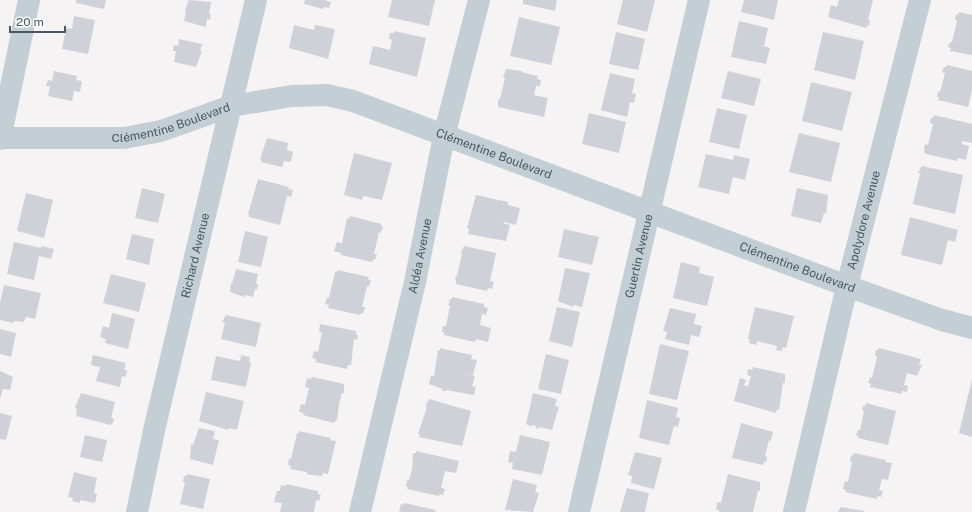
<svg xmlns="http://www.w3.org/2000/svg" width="972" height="512" font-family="'Public Sans',sans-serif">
	<rect width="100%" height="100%" fill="#f5f3f3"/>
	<path fill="#ced2d8" d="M76,0H106L104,9L76,3Z
		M189,0L211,2L209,14H211L210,20L207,19L206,27L184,21L186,11L185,10Z
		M305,0H325L331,2L329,8L324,7L323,9L304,4Z
		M392,0H435L429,26L388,17Z
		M523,0H557L555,11L523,4Z
		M623,0H655L647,32L617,24Z
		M744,0H778L774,20L741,12Z
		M839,0H873L868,20H870L869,26L867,25L866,28L828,17L831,5L837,7Z
		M959,12L972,15V55L950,51L951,48L948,47L950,42H952L957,21L955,20L956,14L958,15Z
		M74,16L95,20L88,54L62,49L66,28L72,29Z
		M519,17L560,27L551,65L510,56Z
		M739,21L768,28L764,46L770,48L766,64L731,57Z
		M294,25L314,30L315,25L335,29L328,59L289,48Z
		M394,31L426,38L417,77L369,64L373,46L390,50L392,40L389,39L390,33H394Z
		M616,32L645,39L638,70L609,64Z
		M823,32L864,41L855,80L814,70Z
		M179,39L202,44L200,51H202L196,67L174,62L176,51H173L174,45L178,46Z
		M947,65L972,71V90L968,107L938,100L939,97H937L938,91L940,92L945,73L942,72L944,67H946Z
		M506,69L522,71L521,72L538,76L537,79L541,80L540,86H536L534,95L548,98L544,117L498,107V99H500L505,78L503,77Z
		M54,71L77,76L76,80L82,81L80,92L74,91L72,101L48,96L50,86H46L48,80L52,81Z
		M728,71L761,79L754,106L721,98Z
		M610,73L635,79L632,93L636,94L634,103L630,102L627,117L601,110Z
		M811,82L852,92L842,131L802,121Z
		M717,108L747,115L739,149L709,142Z
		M589,113L626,122L619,153L582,144Z
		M934,115L972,124V143L962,141V144L969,146L966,160L958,158L957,161L926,154L924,152L925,144L928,145L933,124L930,123L931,118H933Z
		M799,133L840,143L831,182L789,172Z
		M267,138L288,143L287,150L293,152L291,162L284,161L282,167L261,162L262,160L260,159Z
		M354,153L392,163L382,200L363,196L362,200L344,195Z
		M706,154L733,160L734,155L750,159L745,180L733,177L729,194L698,187Z
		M922,166L963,175L955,214L913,204L920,173H918Z
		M258,179L289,187L288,189L293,190L291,197L287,196L280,225L249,217V215L248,214Z
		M142,188L165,194L158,223L135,218Z
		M797,188L828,195L826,214L824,213L821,223L791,216Z
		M26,193L53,200L44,238L17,231Z
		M476,195L508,202V205L520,208L516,225L504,222L503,223L510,225L506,241L468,234L469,229L467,228Z
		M350,216L381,224V226H383L381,233L379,232L374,254H377L375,260L373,259L372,262L341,255V253L334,251L337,242L342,243L347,218L349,219Z
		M910,217L958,230L955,242L948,240L942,265L901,255Z
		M564,229L599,237L592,265L558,257Z
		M245,231L268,237L261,267L238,262Z
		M132,234L154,239L149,265L126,259Z
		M14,242L41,248V246L54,249L51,259L39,256L34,280L7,274Z
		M464,246L496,253L490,281L494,282L492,289L488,288L487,291L456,284V281L455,280L456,276H457L462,254L461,253Z
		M681,262L700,267L699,273L714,277L707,306L673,298Z
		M565,268L590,273L582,307L574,305L573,307L558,301Z
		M236,269L258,274L256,283L258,284L257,290L255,289L253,297L245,295L244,297L230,292L231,283L232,284Z
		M337,270L369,277L368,280H371L369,287L367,286L362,307H365L363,314L361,313L360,315L328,308L329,305L325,304L327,297L329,298L335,272H337Z
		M111,274L146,283L139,312L103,303Z
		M4,285L41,293L35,319L26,317L24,322L14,321L13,323L0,320V303Z
		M452,297L484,304V307L488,308L486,315L482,314L480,325L491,328L488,342L476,339L475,342L444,335V332H442L443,326H446L450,306L448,305L450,299H452Z
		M557,307L580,312L572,347L549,341Z
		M755,307L794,316L786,348L783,347L782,351L776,350L777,346L757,341L756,345L749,343L750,340L748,339Z
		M670,308L696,314L694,324L702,326L699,337L691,335L689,345L665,339L667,332L663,331Z
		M112,313L135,319L128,349L105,343L106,339L100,337L103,326L109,328Z
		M226,315L261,323L256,347L221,339L225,322H222Z
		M320,324L356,331V334L358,335L357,340L354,339L351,365H348L347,369L315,362L316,359L312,358L314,351L318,352L322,332H319Z
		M0,329L16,333L11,357L0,354Z
		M660,344L689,351L677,400L649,394Z
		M440,348L472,355L471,359L477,360L473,375L468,374L475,376L472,386L476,387L474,395L446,390V391H442L443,389L429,384L431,376H434L438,350L440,351Z
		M879,348L921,359L919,365H922L917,376L907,373L904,385L908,386L907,392L902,391V394L870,387L871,384L868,383L870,377L872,378L877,357L875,356L876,350H878Z
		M546,354L569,360L561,394L538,389Z
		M93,355L126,363L124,370H127L126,377L122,376L120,387L96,381L100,367L91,365Z
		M241,355L250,357L249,363H251L246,387L211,380L216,356L240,361Z
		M753,367L785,374V383H783L779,410L777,409L776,413L734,401L740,378L746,380L744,386H748L751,376L747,375L748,369L752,370Z
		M0,371L13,377L10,390L3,389L0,399Z
		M312,377L344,384V393H342L339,404L337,420H336L334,423L303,415L304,413L299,412L301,404L305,405L309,388L305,387L307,378L311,379Z
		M972,379V437L959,433Z
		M206,392L244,401L237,430L229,428L228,430L199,421Z
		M81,393L115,402L111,418H114L113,423L110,425L76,416L77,409L75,408Z
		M533,393L557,399L555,406L559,407L552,430L539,427V429L535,428L536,426L532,425V427L526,424Z
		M429,399L471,411L462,446L419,437L420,435L418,434L427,407H425Z
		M647,400L678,408L676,417L680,418L678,427L674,426L669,445L639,438Z
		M866,403L896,411L888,445L858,438V436L856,435L858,430H860L864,411H862L863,406H865Z
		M0,413L12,416L6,440L0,439Z
		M741,423L773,432L771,441L769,440L765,456L767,457L766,462H764L763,465L732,458Z
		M199,428L215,431L213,439L219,440L213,465L190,459L191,444L193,445Z
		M299,431L331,438L330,440L336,441L328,474L323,473L322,476L311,475L307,474V472L290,469L291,466L288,465L289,459H291L297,433H299Z
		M85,435L107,440L102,462L80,457Z
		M520,435L550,442L542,475L512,469L513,463L508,462L510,451L516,452Z
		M416,451L459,461L456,473L445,471L441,488L445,489L443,495L440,494L439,496L407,489L408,487L406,486L407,480H409L412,470L413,453H416Z
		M635,452L662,458L654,489L631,483L632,476L628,475Z
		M854,453L886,460L885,462L892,463L888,480L882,479L879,490L883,491L881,497L877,496V499L845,492L846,490L843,489L845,481L848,482L852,462L850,461L851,455L853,456Z
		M74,472L97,478L94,493L97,494L95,503L80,500V503L72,501L73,498L68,497Z
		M187,474L210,479L203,509L180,504L185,482H183L184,476H187Z
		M728,474L760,482V491H758L753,512H719V510H716L717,502L721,503Z
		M513,479L537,485L535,492L539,493L533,512L505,510Z
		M286,484L318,491V494L321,495L319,501L316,500L314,512H280L282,503L274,502L277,491H280L281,485L286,486Z
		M627,488L649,493L645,512H620Z
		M404,503L436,510L435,512H401L399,511L401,504L403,505Z
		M841,507L864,511V512H838Z"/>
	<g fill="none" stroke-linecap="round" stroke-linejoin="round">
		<g stroke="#c3ced5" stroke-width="22">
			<path id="s1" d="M0,138H124L161,131L231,106L292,96L327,95L353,101L847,286L942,320L972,328"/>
			<path d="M0,139L29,0"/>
			<path id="s2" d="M137,512L155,426L256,0"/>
			<path id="s3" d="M360,512L415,282L444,136L479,0"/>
			<path id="s4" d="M579,512L699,0"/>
			<path id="s5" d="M794,512L847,286L920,0"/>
		</g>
	</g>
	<g text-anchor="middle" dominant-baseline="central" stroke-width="3.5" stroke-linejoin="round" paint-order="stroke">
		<g font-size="12" fill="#485862" stroke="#fff">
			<text stroke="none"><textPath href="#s1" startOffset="173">Clémentine Boulevard</textPath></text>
			<text stroke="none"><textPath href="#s1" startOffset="510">Clémentine Boulevard</textPath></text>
			<text stroke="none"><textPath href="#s5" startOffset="300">Apolydore Avenue</textPath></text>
			<text stroke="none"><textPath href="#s2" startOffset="263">Richard Avenue</textPath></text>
			<text stroke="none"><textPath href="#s3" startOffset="263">Aldéa Avenue</textPath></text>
			<text stroke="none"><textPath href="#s4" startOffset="263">Guertin Avenue</textPath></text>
			<text stroke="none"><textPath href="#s1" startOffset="834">Clémentine Boulevard</textPath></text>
		</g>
	</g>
	<path d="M10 26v6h55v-6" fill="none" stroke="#485862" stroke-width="2"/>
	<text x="16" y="26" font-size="12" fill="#485862" stroke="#ffffff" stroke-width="3" paint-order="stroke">20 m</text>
</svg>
